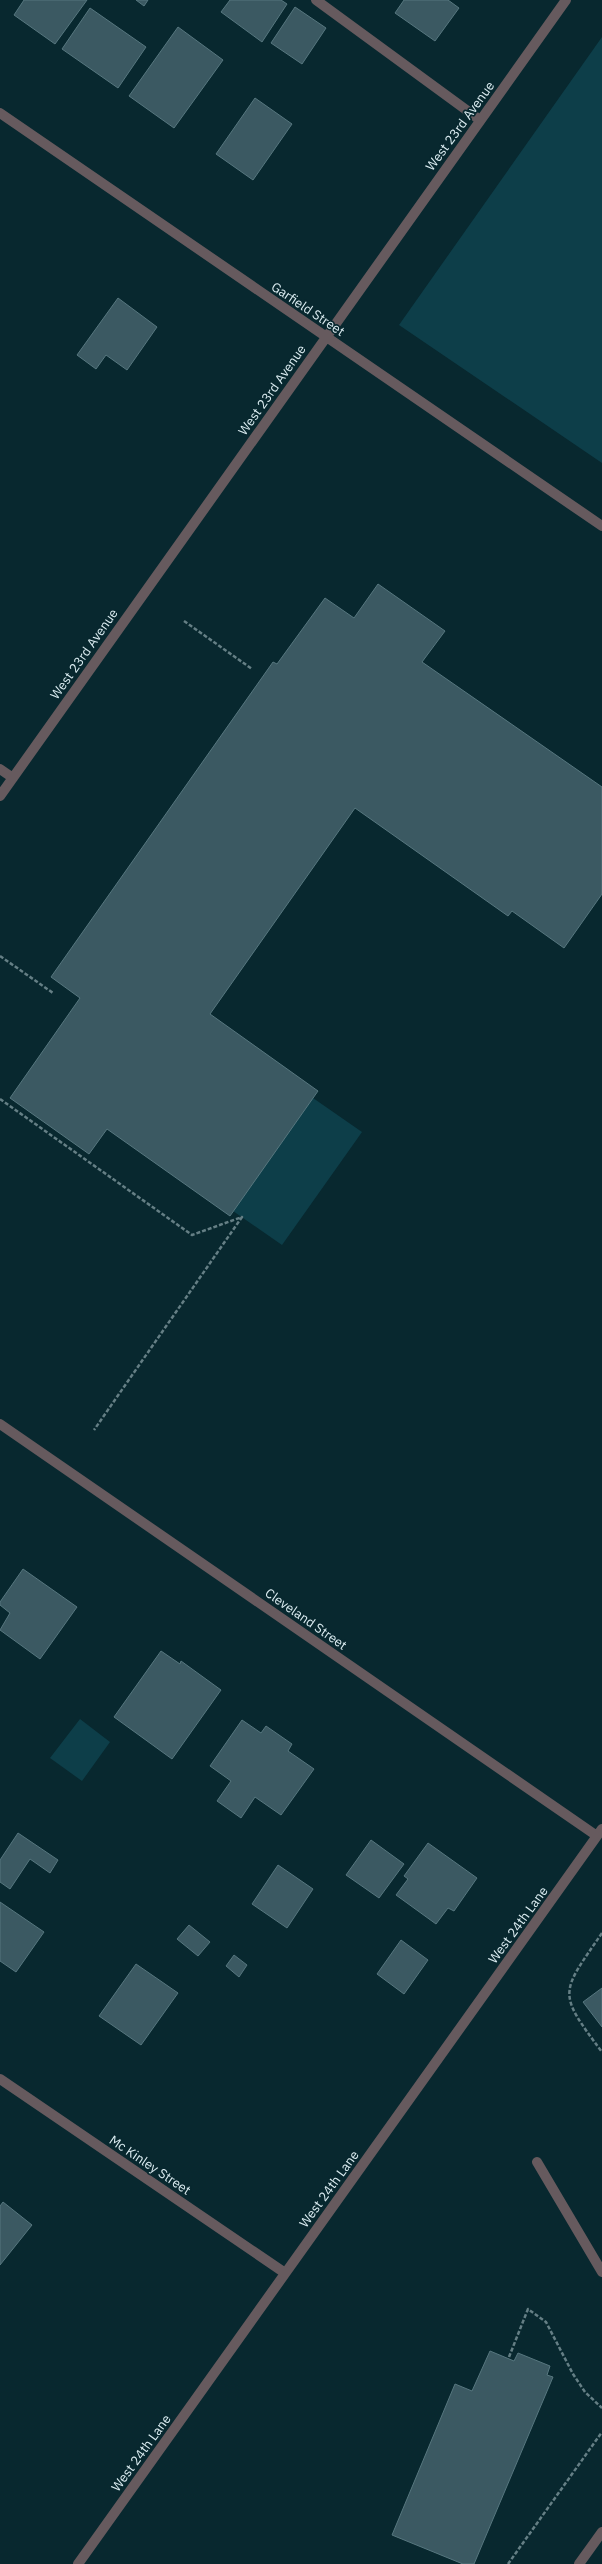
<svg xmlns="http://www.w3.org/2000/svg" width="602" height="2564" font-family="'IBM Plex Sans',sans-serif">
	<rect width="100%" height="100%" fill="#08282f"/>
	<path fill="#0d3e49" d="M602,37V463L399,325Z
		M313,1098L362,1132L282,1245L233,1211Z
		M80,1719L110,1742L82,1781L50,1758Z"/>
	<path fill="#3b5962" stroke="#57777f" d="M24,0H87L55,44L14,15Z
		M136,0H148L144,6Z
		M230,0H281L287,4L262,42L221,12Z
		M404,0H448L459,8L435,41L395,13Z
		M295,7L326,28L302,64L271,43Z
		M90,8L146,47L118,88L62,49Z
		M178,27L223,60L174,128L129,96Z
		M255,98L292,124L253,180L216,154Z
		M118,298L157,327L127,370L106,355L96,369L77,355Z
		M378,584L445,631L422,662L602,787V894L564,948L512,911L508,916L355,808L210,1014L318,1091L230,1216L107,1129L89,1154L10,1098L80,998L51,977L273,662L277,664L325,598L354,618Z
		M23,1569L77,1607L40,1659L0,1630L10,1613L0,1605V1602Z
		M161,1651L180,1664L181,1661L221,1690L172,1759L114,1717Z
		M242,1720L261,1733L266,1726L292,1744L288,1751L314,1769L281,1815L255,1797L241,1818L217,1801L231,1781L210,1766Z
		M18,1833L58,1860L50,1873L30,1859L10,1889L0,1882V1860Z
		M371,1840L404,1864L379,1898L346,1875Z
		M428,1843L477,1878L454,1911L448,1908L436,1924L396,1895L408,1879L404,1876Z
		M278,1865L313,1889L287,1928L252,1904Z
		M0,1902L44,1932L16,1972L0,1961Z
		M189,1925L210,1942L198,1956L177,1939Z
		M401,1940L428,1960L404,1994L377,1974Z
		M234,1955L247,1965L239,1977L226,1966Z
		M136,1964L178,1993L141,2045L99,2016Z
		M602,1988V2027L583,2002Z
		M3,2202L32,2225L0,2265V2206Z
		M490,2351L514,2361L518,2353L550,2366L547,2375L553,2377L474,2564H463L392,2535L455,2384L472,2391Z"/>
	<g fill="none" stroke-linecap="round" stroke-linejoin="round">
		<path stroke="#657f85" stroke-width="2.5" stroke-dasharray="4 2" stroke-linecap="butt" d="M184,621L252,669
			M0,956L53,993
			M0,1099L192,1235L242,1217L94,1430
			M602,1933C560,1994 557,1992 602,2052
			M509,2357L528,2309L546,2322L573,2374L585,2392L602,2408
			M508,2564L602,2432"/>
		<path stroke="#665a5e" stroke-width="10" d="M316,0L480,120
			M537,2162L602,2272
			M579,2564L602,2532"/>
		<path stroke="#665a5e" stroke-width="10" d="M0,113L602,526
			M0,769L13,778
			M0,796L566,0
			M0,1424L597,1836
			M0,2079L285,2273
			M78,2564L602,1829"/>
	</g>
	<g text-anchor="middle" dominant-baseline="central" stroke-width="3.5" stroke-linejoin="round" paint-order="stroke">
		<g font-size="13" fill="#dcedf2" stroke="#08282f">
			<text transform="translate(460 126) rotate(-54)">West 23rd Avenue</text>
			<text transform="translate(308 309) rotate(34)">Garfield Street</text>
			<text transform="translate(272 390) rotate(-55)">West 23rd Avenue</text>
			<text transform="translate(84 654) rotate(-55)">West 23rd Avenue</text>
			<text transform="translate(306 1619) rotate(35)">Cleveland Street</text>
			<text transform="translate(518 1925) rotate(-54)">West 24th Lane</text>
			<text transform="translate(150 2165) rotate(34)">Mc Kinley Street</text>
			<text transform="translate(329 2189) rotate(-54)">West 24th Lane</text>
			<text transform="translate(141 2453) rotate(-54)">West 24th Lane</text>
		</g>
	</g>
</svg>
